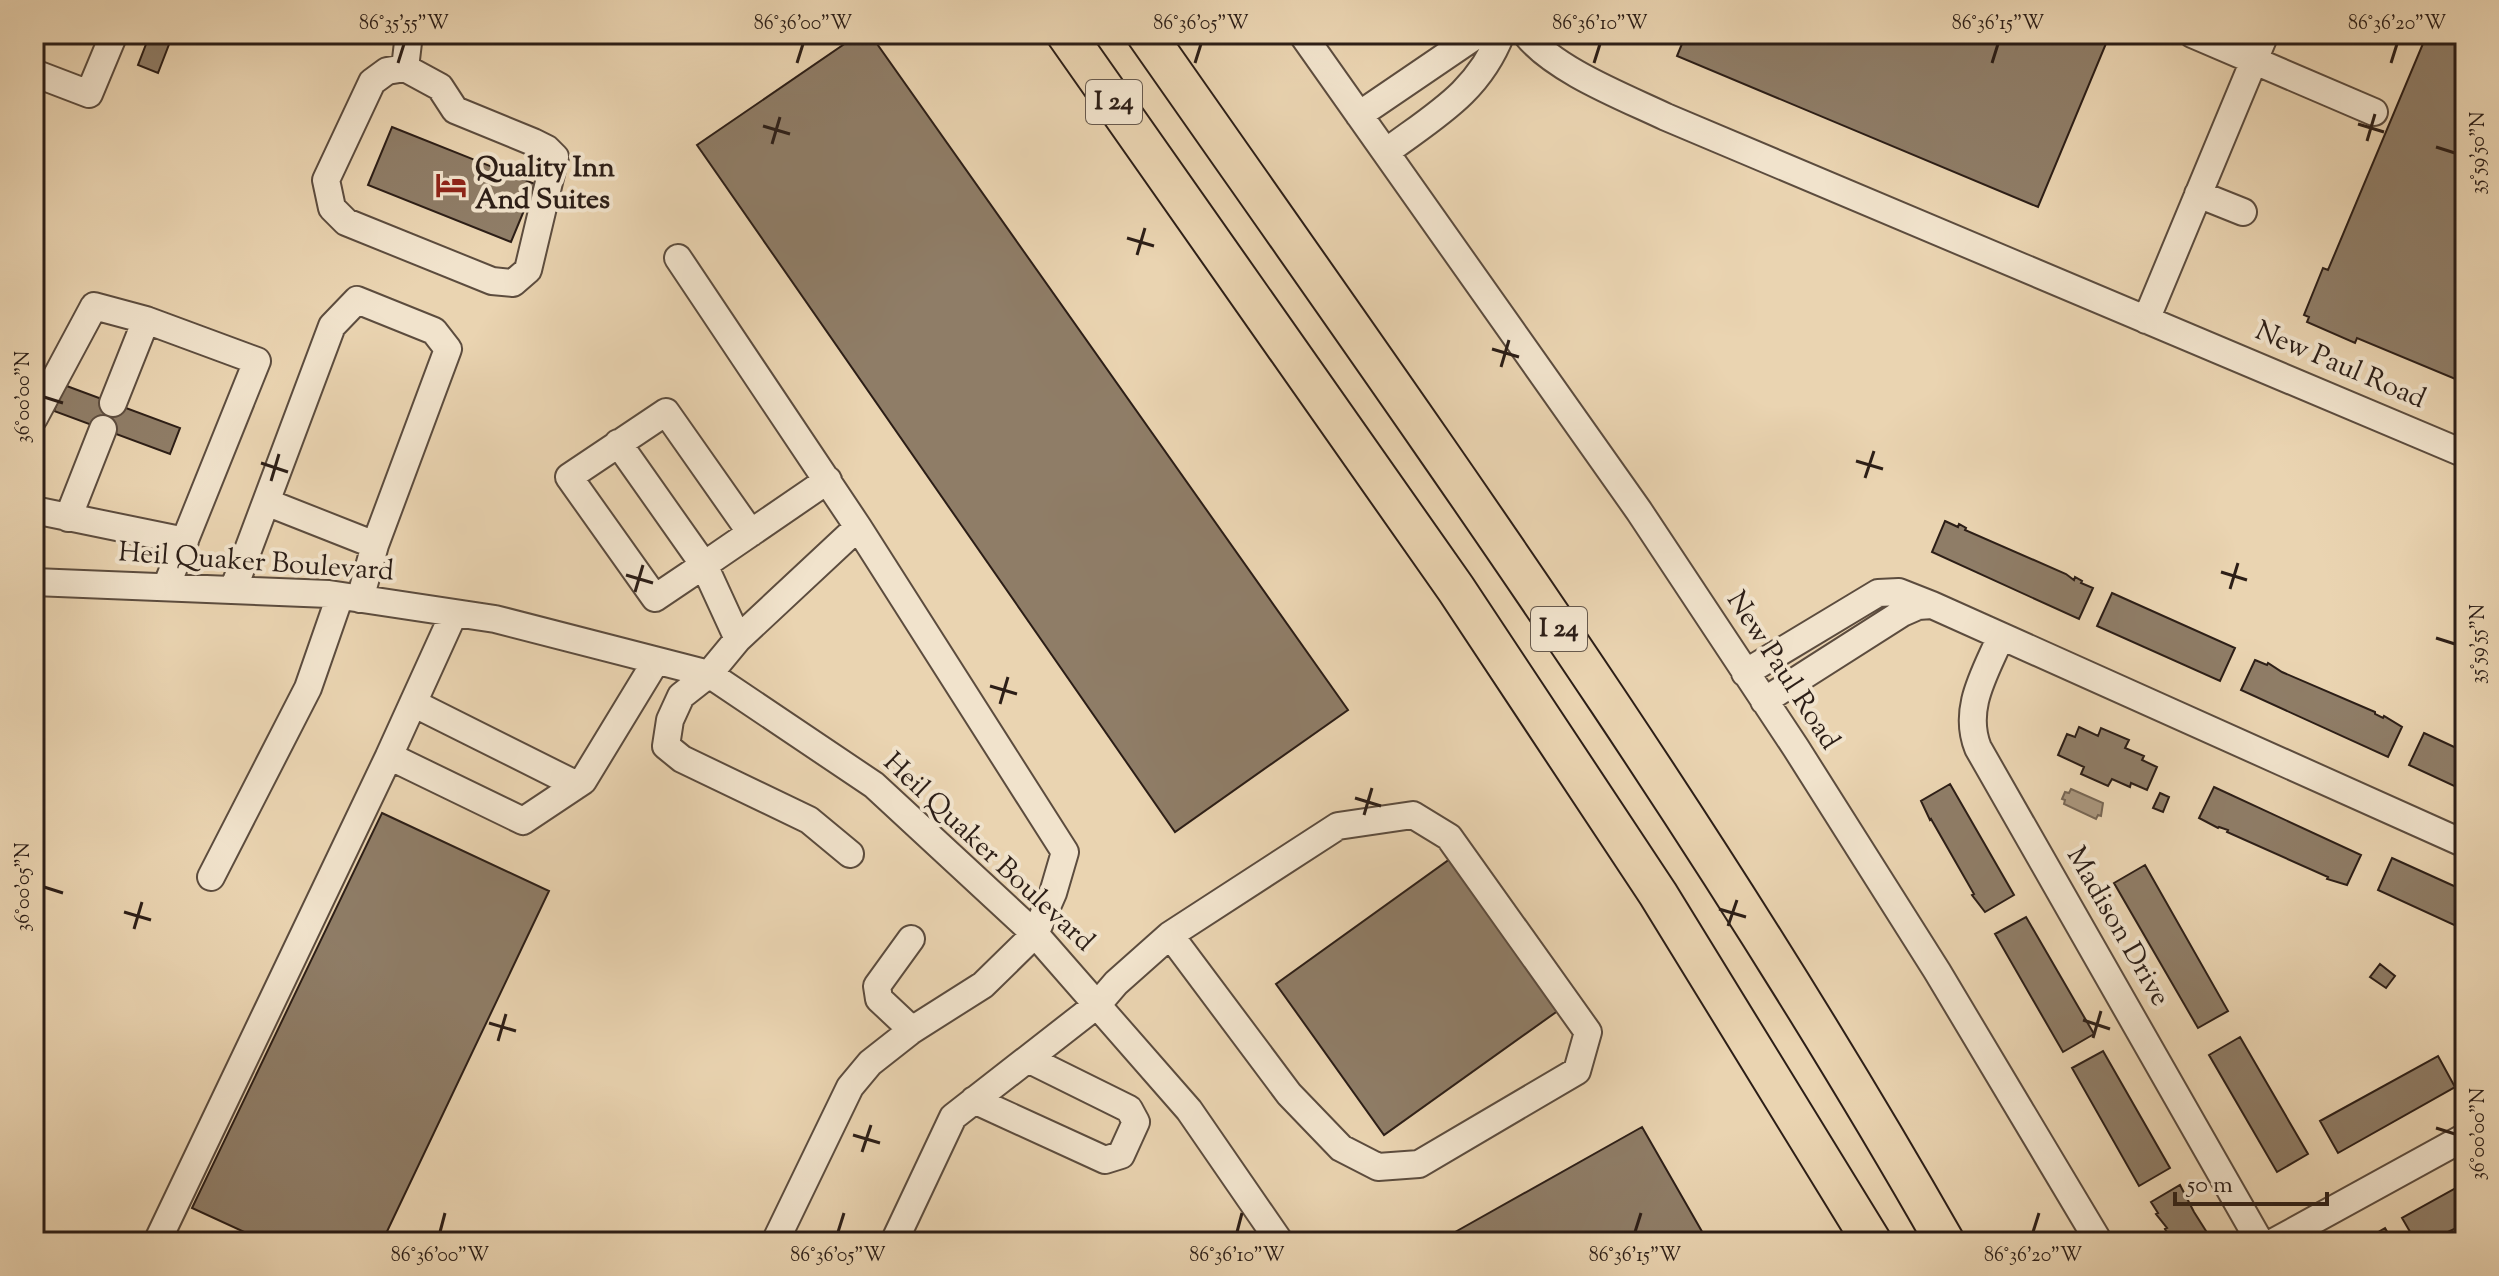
<svg xmlns="http://www.w3.org/2000/svg" width="2499" height="1276" font-family="'Sorts Mill Goudy',serif">
	<rect width="100%" height="100%" fill="#ead4b1"/>
	<filter id="stains"><feTurbulence type="fractalNoise" baseFrequency=".0025" numOctaves="4"/><feColorMatrix values="0 0 0 0 .2 0 0 0 0 .09 0 0 0 0 .02 0 0 0 .5 -.17"/></filter>
	<radialGradient id="worn" r=".72"><stop offset=".6" stop-color="#630" stop-opacity="0"/><stop offset="1" stop-color="#630" stop-opacity=".3"/></radialGradient>
	<path fill="#a9967d" stroke="#776654" stroke-width="2" d="M2071,789L2103,803L2101,816L2098,815L2096,819L2064,804L2065,800L2062,799L2065,792L2069,793Z"/>
	<path fill="#8f7d67" stroke="#2c1e17" stroke-width="2" d="M150,34H173L158,73L138,65Z
		M859,34H870L1348,710L1175,832L697,145Z
		M1686,34H2110L2038,207L1677,56Z
		M2427,34H2465V383L2357,338L2355,343L2307,322L2309,317L2304,315L2323,268L2328,270Z
		M392,127L535,184L511,242L368,185Z
		M64,385L180,428L170,454L54,411Z
		M1945,521L1958,527L1959,524L1966,528L1965,530L2066,574L2074,580L2075,577L2082,581L2081,583L2093,588L2079,619L1932,552Z
		M2112,593L2235,648L2220,681L2097,626Z
		M2255,660L2267,665L2268,663L2282,672L2375,712V714L2383,718L2384,716L2402,727L2388,757L2241,690Z
		M2079,727L2098,736L2101,728L2129,740L2125,748L2144,756L2142,760L2157,767L2147,790L2131,783L2130,787L2112,779L2108,786L2081,774L2084,767L2058,755L2067,734L2075,737Z
		M2424,733L2465,752V791L2409,765Z
		M1950,784L2014,895L1985,912L1972,895L1974,894L1931,819L1930,820L1921,801Z
		M2214,787L2361,855L2347,885L2327,879L2328,877L2227,832L2228,830L2219,827L2218,828L2199,818Z
		M2160,793L2169,797L2163,812L2153,808Z
		M382,813L549,891L382,1242H266L192,1208Z
		M2392,858L2465,891V930L2378,890Z
		M1450,859L1559,1010L1384,1135L1276,984Z
		M2145,865L2228,1011L2198,1028L2114,883Z
		M2026,917L2094,1034L2063,1052L1995,934Z
		M2380,964L2395,976L2386,988L2370,977Z
		M2240,1037L2308,1154L2277,1172L2209,1055Z
		M2103,1051L2170,1168L2139,1186L2072,1068Z
		M2438,1056L2455,1087L2338,1153L2320,1121Z
		M1642,1127L1708,1242H1452L1448,1236Z
		M2465,1183V1224L2437,1237L2438,1239L2434,1242H2416L2402,1218Z
		M2180,1185L2194,1212L2213,1242H2172L2165,1229L2167,1228L2156,1214L2158,1213L2151,1202Z
		M2385,1228L2393,1242H2361Z"/>
	<g fill="none" stroke-linecap="round" stroke-linejoin="round">
		<defs>
			<path id="minor" d="M1302,34L1639,511L1796,748L1937,971L2099,1242
				M1526,34C1554,70 1624,97 1666,117L2465,454
				M2192,34L2374,112
				M405,68L440,87L455,110L533,142L547,149L555,157L528,270L513,283L492,281L346,222L332,208L326,180L372,82L387,71Z
				M405,68L409,34
				M34,73L89,94L114,34
				M1359,115L1478,34
				M1386,152C1434,116 1478,93 1501,34
				M2198,194L2243,212
				M678,258L858,527
				M2146,320L2265,34
				M113,403L146,320L257,361L166,587
				M34,418L94,306L146,320
				M618,443L704,565L655,598L569,477L666,412L751,533
				M266,502L375,545
				M34,510L185,541
				M68,518L103,429
				M34,582L329,594L495,619L709,674L874,785L1035,934L1189,1110L1280,1242
				M233,590L332,326L357,300L434,331L448,349L375,545L360,599
				M1932,605L2465,844
				M454,613L389,756L523,821L583,781L656,661
				M2001,636C1986,672 1962,708 1978,748L2260,1242
				M738,639L704,565L828,480
				M1745,673L1878,593L1899,592L1932,605L1918,606L1902,613L1764,701
				M413,703L577,785
				M211,877L308,688L340,596
				M911,939L877,986L879,999L912,1030
				M974,1100L1105,1160L1121,1155L1136,1122L1129,1109L1028,1059
				M157,1242L389,756
				M775,1242L850,1087L870,1063L912,1030L983,985L1035,934L1053,893L1065,852L858,527L738,639L709,674L681,696L670,720L666,746L682,759L809,820L850,854
				M894,1242L953,1117L1098,1004L1116,983L1170,935L1338,826L1413,815L1449,837L1588,1032L1577,1071L1419,1164L1378,1167L1341,1148L1289,1094L1170,935
				M2274,1242L2465,1137"/>
			<path id="highway" d="M1066,34L1456,589L1658,894L1872,1242
				M1146,34C1423,430 1706,822 1945,1242"/>
		</defs>
		<use href="#minor" stroke="#5c4c3e" stroke-width="30"/>
		<use href="#highway" stroke="#2c1e17" stroke-width="42"/>
		<use href="#minor" stroke="#f1e3cc" stroke-width="26"/>
		<use href="#highway" stroke="#ead4b1" stroke-width="38"/>
	</g>
	<path fill="none" stroke="#2c1e17" stroke-width="3" d="M398,63L404,44M797,63L803,44M1195,63L1201,44M1594,63L1600,44M1992,63L1998,44M2391,63L2397,44M2358,124L2384,132M763,126L790,134M2367,141L2375,114M772,144L780,117M2436,147L2455,153M1127,238L1154,246M1137,255L1145,228M1492,349L1519,357M1501,367L1509,340M44,397L63,403M1856,461L1883,469M261,463L288,472M1865,478L1874,451M271,481L279,454M2221,572L2247,580M626,575L653,583M2230,589L2238,563M635,592L643,565M2436,638L2455,644M990,686L1017,694M1000,704L1008,677M1355,798L1381,806M1364,815L1372,788M44,887L63,893M1719,909L1746,917M124,912L151,920M1728,926L1737,900M134,929L142,902M2083,1020L2110,1029M489,1023L516,1031M2093,1038L2101,1011M498,1041L506,1014M2436,1128L2455,1134M853,1135L880,1143M862,1152L871,1125M440,1232L445,1213M838,1232L844,1213M1237,1232L1242,1213M1635,1232L1641,1213M2033,1232L2039,1213"/>
	<defs>
		<symbol id="hotel-bare" viewBox="-9 -9 18 18"><path d="M-6-4.5h1.5V1H6V5H4.5V3h-9V5H-6ZM-4 0a1.8 1.8 0 1 1 3.6 0ZM.5 0V-2.5h3Q6-2.5 6 0Z" fill="#8f2418" stroke="#f1e3cc" stroke-width="2.5" paint-order="stroke"/></symbol>
	</defs>
	<g fill-rule="evenodd">
		<use href="#hotel-bare" x="429" y="163" width="44" height="44"/>
	</g>
	<g text-anchor="middle" dominant-baseline="central" stroke-width="8" stroke-linejoin="round" paint-order="stroke">
		<g fill="#f1e3cc" stroke="#67594d" stroke-width="2">
			<rect x="1086" y="80" width="56" height="44" rx="6"/>
			<rect x="1531" y="607" width="56" height="44" rx="6"/>
		</g>
		<g font-size="26" font-weight="bold" fill="#2c1e17">
			<text x="1114" y="102">I 24</text>
			<text x="1559" y="629">I 24</text>
		</g>
		<g font-size="28" font-weight="bold" fill="#2c1e17" stroke="#f1e3cc" text-anchor="start">
			<text x="475" y="169">Quality Inn<tspan x="475" dy="32">And Suites</tspan></text>
		</g>
		<g font-size="28" fill="#2c1e17" stroke="#f1e3cc">
			<text transform="translate(2340 366) rotate(23)">New Paul Road</text>
			<text transform="translate(256 563) rotate(4)">Heil Quaker Boulevard</text>
			<text transform="translate(1782 671) rotate(57)">New Paul Road</text>
			<text transform="translate(988 853) rotate(43)">Heil Quaker Boulevard</text>
			<text transform="translate(2117 927) rotate(60)">Madison Drive</text>
		</g>
	</g>
	<rect width="2499" height="1276" fill="none" stroke="#ead4b1" stroke-width="88"/>
	<path d="M2175 1192v12h152v-12" fill="none" stroke="#2c1e17" stroke-width="4"/>
	<text x="2187" y="1192" font-size="24" fill="#2c1e17" stroke="#f1e3cc" stroke-width="6" paint-order="stroke">50 m</text>
	<rect x="44" y="44" width="2411" height="1188" fill="none" stroke="#2c1e17" stroke-width="3"/>
	<g font-size="20" text-anchor="middle" fill="#2c1e17">
		<text x="404" y="29">86°35'55"W</text>
		<text x="803" y="29">86°36'00"W</text>
		<text x="1201" y="29">86°36'05"W</text>
		<text x="1600" y="29">86°36'10"W</text>
		<text x="1998" y="29">86°36'15"W</text>
		<text x="2397" y="29">86°36'20"W</text>
		<text transform="translate(2477 153) rotate(-90)" y="7">35°59'50"N</text>
		<text transform="translate(22 397) rotate(-90)" y="7">36°00'00"N</text>
		<text transform="translate(2477 644) rotate(-90)" y="7">35°59'55"N</text>
		<text transform="translate(22 887) rotate(-90)" y="7">36°00'05"N</text>
		<text transform="translate(2477 1134) rotate(-90)" y="7">36°00'00"N</text>
		<text x="440" y="1261">86°36'00"W</text>
		<text x="838" y="1261">86°36'05"W</text>
		<text x="1237" y="1261">86°36'10"W</text>
		<text x="1635" y="1261">86°36'15"W</text>
		<text x="2033" y="1261">86°36'20"W</text>
	</g>
	<rect width="100%" height="100%" filter="url(#stains)"/>
	<rect width="100%" height="100%" fill="url(#worn)"/>
</svg>
